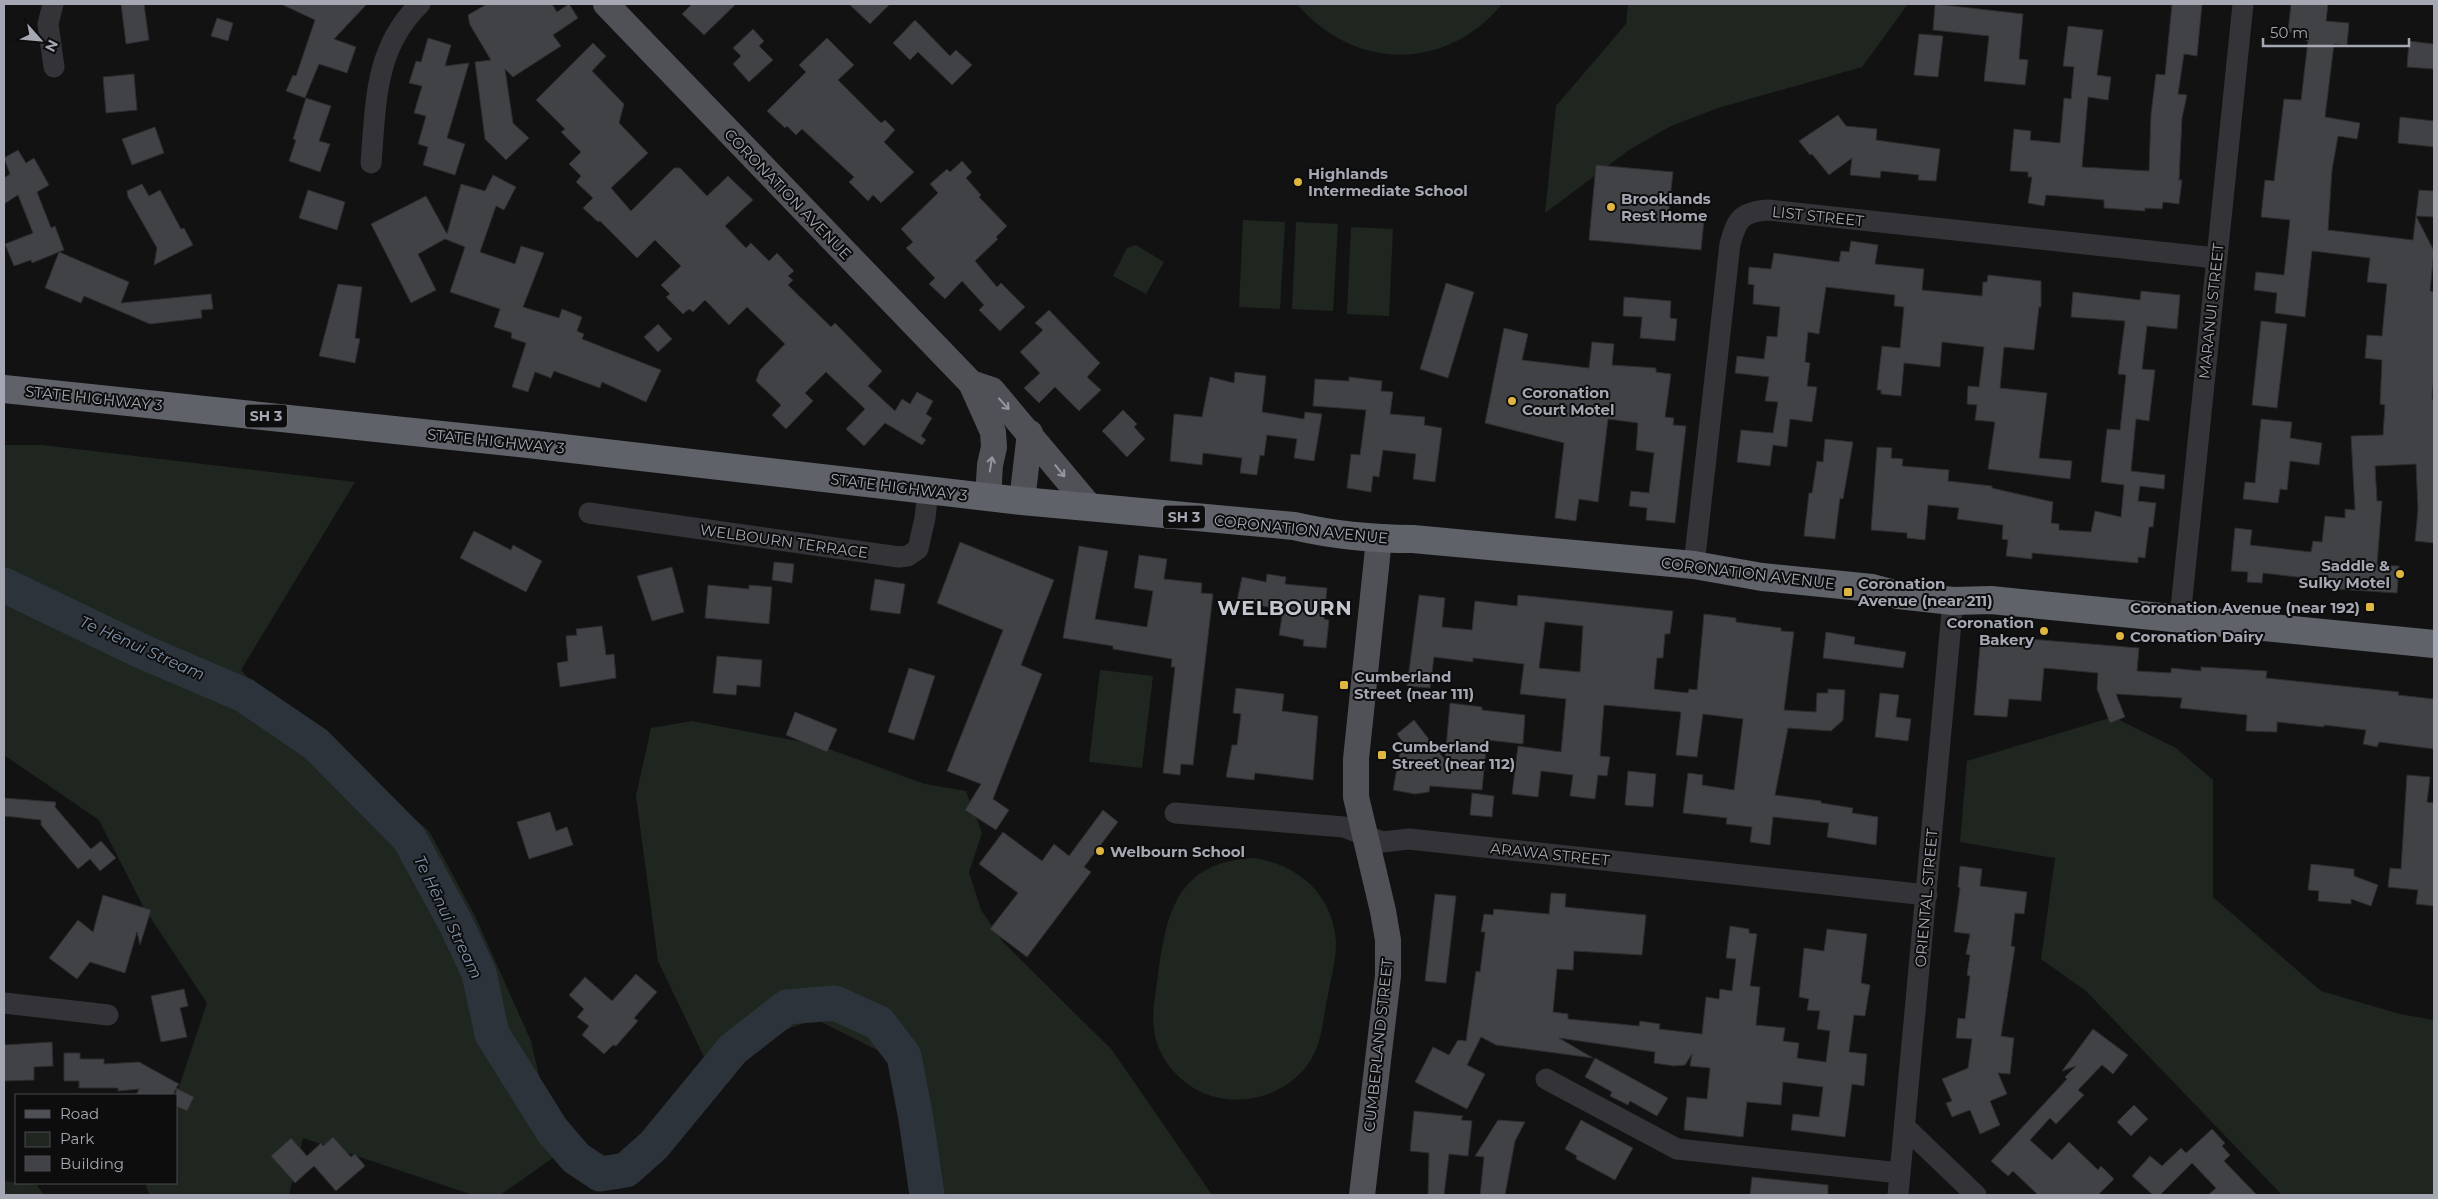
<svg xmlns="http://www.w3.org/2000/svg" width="2438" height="1199" font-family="Montserrat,sans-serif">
	<rect width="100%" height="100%" fill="#121213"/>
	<path fill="#1f2620" d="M1297,4H1502C1446,72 1354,71 1297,4Z
		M1628,4H1908L1862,67L1718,108L1671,126L1629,150L1545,213L1556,106L1626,24Z
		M1243,220L1285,222L1280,309L1239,307Z
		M1296,222L1338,224L1333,311L1292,309Z
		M1351,227L1393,229L1389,316L1347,314Z
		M1136,245L1164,262L1146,294L1113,276L1127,248Z
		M4,445H42L355,482L241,670L251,681L429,831L475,916L531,1041L557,1155L500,1195H473L303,1138L289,1195H150L146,1187L148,1183H176V1096L207,1003L144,908L99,820L4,755Z
		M1100,670L1153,676L1142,768L1089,762Z
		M2113,717L2176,748L2213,780V897L2321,991L2400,1014L2434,1020V1195H2282L2086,991L2041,959L2055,858L1960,842L1967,761Z
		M692,721L818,745L925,784L966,791L982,833L969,872L981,910L1003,942L1112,1050L1212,1195H920L919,1177L905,1098L885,1054L815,1019L705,1059L658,961L636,796L651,728Z
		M1254,858C1299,865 1333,895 1336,942C1336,960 1331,978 1328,995C1324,1011 1323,1031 1317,1047C1302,1087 1256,1107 1215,1097C1189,1090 1167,1070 1158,1046C1149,1022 1155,999 1158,975C1167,911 1177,862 1254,858Z
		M4,1181L37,1185L44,1195H4Z"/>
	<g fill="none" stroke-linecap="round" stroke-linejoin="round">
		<path stroke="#2d333b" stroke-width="35" d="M4,585L141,651L244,695L316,744L409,838L455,922L479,973L492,1034L552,1130L576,1158L600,1174L626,1170L654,1145L733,1049L787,1007L835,1003L879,1023L904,1056L916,1119L927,1195"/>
	</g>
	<path fill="#414246" stroke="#2d2c2f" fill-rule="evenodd" d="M121,4H144L149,40L126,44Z
		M281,4H367L334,39L356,47L347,73L319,64L305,98L286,91L293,75L296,76L315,20Z
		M487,4H552L557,12L569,4L578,18L553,35L561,46L513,77L505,69L513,123L529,138L506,160L485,139L475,62L491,60L470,25L468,15Z
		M692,4H736L704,35L682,14Z
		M849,4H890L870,24Z
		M1935,4L2023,14L2019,59L2028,60L2025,85L1984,81L1989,36L1933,30Z
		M2172,4H2202L2197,56L2184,54L2178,94L2187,95L2182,118L2179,180H2182L2179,204L2163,202L2162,209L2145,208V211L2104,208V200L2046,195L2044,206L2028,203L2032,177H2028V172L2010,171L2014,129L2031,131L2030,140L2060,143L2064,98L2071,99L2074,67L2063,66L2068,26L2103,30L2097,75L2111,77L2108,100L2088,97L2082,167L2149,171L2151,114L2156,74L2165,75Z
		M2291,4H2328L2326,21L2349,23L2347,45L2334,44L2325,117L2360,123L2357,139L2338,136L2332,170L2328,230L2413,240L2419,190L2434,191V217L2416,216L2434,251L2430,291L2434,292V374L2432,399H2434V543L2415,541L2418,510L2416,464L2375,466L2377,501H2382L2377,565L2399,566L2397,593L2322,588V580L2263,573L2262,583L2247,582L2248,572L2231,571L2235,528L2252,530L2250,545L2311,552L2313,541L2322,542L2325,516L2345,518V509L2355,510L2351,436L2383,435L2385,405L2380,404L2382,360L2365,358L2367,335L2382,336L2387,284L2367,282L2370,258L2312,251L2305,317L2275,313L2277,293L2254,290L2256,272L2284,275L2290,220L2261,217L2265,180L2274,181L2284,99L2301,100L2308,41L2305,40L2306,34L2288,32Z
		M217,18L233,23L228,41L211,36Z
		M915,20L950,56L956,50L972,65L952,85L918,52L910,60L893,43Z
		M753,29L764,41L759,46L773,60L749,82L733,64L741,56L733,48Z
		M1919,34L1943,36L1938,77L1914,75Z
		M428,38L451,45L445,66L469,63L447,138L465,144L455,175L423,165L428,147L418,144L426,116L414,113L422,86L409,83L416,61L421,62Z
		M827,38L854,65L838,80L881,123L885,120L895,130L884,142L914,172L881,203L873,195L868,201L849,182L854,177L802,129L796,135L787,126L785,128L767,111L806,72L799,65Z
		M2409,41L2434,44V69L2407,67Z
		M593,43L606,56L592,71L624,104L619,123L648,153L611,188L631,211L674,168H680L707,196L728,176L753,200L725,226L746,248L751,243L769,261L777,253L794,271L788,276L793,280L788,285L831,327L835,323L882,371L868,386L895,411L902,399L910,404L917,392L933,401L926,414L932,418L921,436L926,440L922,445L885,423L864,446L846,429L865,409L826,372L805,393L813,401L786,429L772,415L781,405L756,381L760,370L785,344L747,307L729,325L705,300L693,312L689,309L683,314L666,297L670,294L661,285L681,266L655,240L637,258L600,221L598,222L583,208L593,198L576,182L581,176L569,164L581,152L561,132L565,129L536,100Z
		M134,74L137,110L106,113L103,77Z
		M306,98L331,106L319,141L330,144L320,172L289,161L296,140L293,139Z
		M1838,115L1846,126L1877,129L1876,140L1940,149L1936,181L1918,180L1919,175L1881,171L1880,178L1850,175L1852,158L1829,175L1812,154L1810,155L1799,141Z
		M2400,117L2434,121V147L2398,143Z
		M155,127L164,153L132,165L122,139Z
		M18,150L26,163L34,158L49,185L37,192L51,228L55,226L64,250L32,263L31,260L14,266L5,244L33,233L18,195L4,204V178L10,174L4,158Z
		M962,161L972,172L966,178L981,195L979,197L1007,226L996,237L998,239L975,261L997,287L1001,283L1025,307L1000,331L979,310L984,305L962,281L945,299L929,284L935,278L906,248L913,242L901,229L938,193L930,184L947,169L950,172Z
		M1596,165L1673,172L1668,217L1704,220L1701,250L1589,240Z
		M493,175L516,187L504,210L496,206L480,252L515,264L521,246L544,253L523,307L559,318L562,309L582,317L577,331L584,334L582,339L661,370L646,402L602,382L600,388L554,371L551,378L535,372L528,392L512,387L526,343L511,338L512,333L494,327L500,309L450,292L465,247L445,239L418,254L436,290L411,303L371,224L426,196L447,234L461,184L485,191Z
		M142,184L149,196L160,190L181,229L184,228L193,245L154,265L157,248L128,197L127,191Z
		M308,190L345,202L337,230L299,218Z
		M1851,241L1878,245L1875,264L1924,269L1922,290L1982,296L1983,282H1987L1988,275L2041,281V307H2039L2034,350L2004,347L2000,388L2047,393L2039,458L2072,461L2070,479L1988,469L1995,422L1975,420L1977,405L1967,404L1968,386L1979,387L1984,347L1942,342L1940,367L1904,363L1901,396L1881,394V390H1877L1882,346L1900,348L1904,307L1894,306L1895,295L1826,287L1819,334L1808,332L1805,362L1810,363L1807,386L1817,387L1812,422L1790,419L1787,447L1773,445L1770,466L1737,462L1741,430L1773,433L1778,402L1765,401L1769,377L1735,373L1737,356L1764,359L1767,336L1777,337L1780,307L1753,304L1754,285L1748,284L1749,267L1771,269L1774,253L1839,262L1841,251L1849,252Z
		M59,252L129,282L121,303L211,294L213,309L201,310L202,318L150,324L84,296L81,303L45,288Z
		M1446,283L1474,292L1448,378L1420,369Z
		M338,284L362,287L355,338L360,339L355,363L319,356Z
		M2141,291L2180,295L2177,329L2147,326L2142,369L2155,370L2149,421L2136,419L2131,471L2165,475L2164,489L2140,486L2138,501L2156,503L2153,527H2149L2145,558L2138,557V563L2032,553V559L2006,556L2008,540L2002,539L2003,525L1957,519L1959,508L1928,505L1925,540L1907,538V533L1871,530L1877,447L1892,448L1891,458L1903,459L1902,466L1949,470L1948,481L1992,486V488L2053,502L2051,523L2059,524V530L2091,532L2095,511L2121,517L2124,485L2101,482L2107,429L2120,430L2126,375L2118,374L2125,321L2071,317L2073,292L2140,300Z
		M1624,297L1671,301L1670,318L1677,319L1675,341L1640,338L1642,317L1623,316Z
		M1049,310L1100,363L1087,377L1101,390L1079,411L1055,387L1039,403L1024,388L1040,373L1020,352L1043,330L1035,323Z
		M2261,321L2287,324L2277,408L2252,405Z
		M658,324L672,339L658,352L644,337Z
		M1504,328L1528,334L1522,360L1589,368L1592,342L1614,344L1612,365L1656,368V372L1671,374L1665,417L1674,418L1673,425L1686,426L1675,523L1646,520L1647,508L1629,506L1631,491L1649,493L1654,453L1636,450L1638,423L1608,419L1598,502L1579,499L1576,521L1555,518L1564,443L1485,423Z
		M1235,372L1266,376L1262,412L1304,419L1305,412L1322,414L1314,461L1294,458L1297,439L1267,435L1264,456L1260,455L1257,475L1240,473L1242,458L1203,453L1202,465L1170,461L1174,414L1202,417L1210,377L1234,383Z
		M1349,377L1382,381L1381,391L1393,392L1390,414L1425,417L1424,425L1442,428L1435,482L1413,479L1416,454L1383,450L1379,477L1373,476L1371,492L1347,488L1351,454L1360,455L1366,410L1313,406L1315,379L1349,381Z
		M1123,410L1137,424L1134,427L1145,439L1127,457L1102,431Z
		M2261,419L2292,422L2290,438L2322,443L2319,465L2290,461L2287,490L2280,489L2278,503L2243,499L2245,482L2255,483Z
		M1825,439L1853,442L1843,499L1840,498L1835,539L1804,536L1809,493H1812L1817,461L1823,462Z
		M474,531L511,550L513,545L542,561L526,592L460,558Z
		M960,542L1054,580L1021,665L1042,674L993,799L1009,810L996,830L965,810L981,784L947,771L1003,630L937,603Z
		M1079,546L1108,551L1095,619L1147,627L1153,591L1134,588L1139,555L1167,559L1164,579L1202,583L1201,593L1213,594L1193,765L1181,764L1180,775L1163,773L1175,667H1171L1172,659L1113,649V646L1063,638Z
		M774,562L794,564L792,583L772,580Z
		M672,567L684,612L652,621L637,576Z
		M1267,574L1286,577L1285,584L1327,588L1324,619L1329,620L1326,648L1303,646L1304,640L1279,635L1283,610L1237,601L1242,577L1266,582Z
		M875,579L905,584L900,614L870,610Z
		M708,585L749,589V585L772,587L769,624L705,618Z
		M1419,595L1445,598L1442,627L1472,630L1475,601L1517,606L1518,595L1673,611L1670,634H1665L1663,658H1657L1654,689L1688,693L1689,689L1697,690L1704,614L1736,618V622L1781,628V631L1794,632L1784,710L1816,712L1817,693H1828V689L1845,690L1843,720L1831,731L1788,728L1775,795L1821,801V803L1853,808L1852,813L1878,817L1876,845L1827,837L1829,823L1773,817L1770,845L1750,842L1752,827L1726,824L1727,818L1683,813L1688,773L1703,775L1702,785L1734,790L1743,719L1703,714L1697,757L1676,755L1681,712L1604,705L1600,756L1610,757L1607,776L1598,775L1595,799L1570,796L1573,775L1541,771L1538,797L1512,794L1518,746L1561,752L1566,699L1520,694L1524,664L1473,658V662L1434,657L1430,688L1407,686ZM1545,622L1583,626L1580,672L1539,668Z
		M602,626L606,655L614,654L616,678L560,687L557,663L568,661L566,636L577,635L576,629Z
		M1826,632L1855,637L1854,644L1906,652L1903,668L1823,658Z
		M1981,635L2139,648L2137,671L2171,673V668L2201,671V667L2267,671L2266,678L2399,692L2398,695L2434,699V749L2379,742L2377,747L2363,744L2366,730L2324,725V727L2277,722V732L2246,731L2247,715L2180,708L2182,698L2116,694L2125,717L2110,723L2097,689L2098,673L2044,668L2041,701L2009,699L2007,717L1974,715Z
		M717,656L762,660L760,687L737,685L736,695L713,693Z
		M909,668L935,676L914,740L888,732Z
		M1236,688L1284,694L1282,711L1318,716L1313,780L1255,773L1254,780L1226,777L1232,745H1237L1241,714L1233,713Z
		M1880,693L1899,695L1896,717L1911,719L1908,741L1875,737Z
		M1450,703L1482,707V710L1525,715L1523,744L1487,740L1482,790L1430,786L1429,792L1415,794L1393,790L1402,741L1397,734L1414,720L1445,760Z
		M795,712L837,729L827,752L786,735Z
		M1628,771L1656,774L1653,807L1625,805Z
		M2407,775L2430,777L2427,802L2434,803V906L2416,904L2418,890L2388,887L2390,868L2401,869Z
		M1472,793L1494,796L1492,817L1470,815Z
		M4,798L56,802L55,807L91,849L101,841L116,858L100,871L90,859L78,869L41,825V820L4,816Z
		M1103,810L1118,822L1084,867L1091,872L1027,957L990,929L1018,893L979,864L1003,832L1042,861L1054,844L1069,856Z
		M550,812L556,831L567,827L573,845L529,859L517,822Z
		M2311,864L2354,869V876L2378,885L2371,906L2351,899V904L2318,901L2319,891L2308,890Z
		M1960,866L1982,869L1980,886L2027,892L2024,914L2015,913L2011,946L2015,947L2001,1036L2014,1038L2010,1074L1998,1073L2007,1094L1990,1101L2000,1125L1980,1134L1970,1110L1952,1117L1946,1103L1952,1101L1942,1079L1968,1068L1972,1039L1956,1038L1958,1018L1965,1019L1970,976L1967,975L1970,955L1966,954L1970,934L1954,932L1960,888L1958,887Z
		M1551,893L1566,894L1565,907L1646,915L1642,955L1574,951L1573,970L1557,969L1553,1012L1568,1014V1019L1639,1026L1640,1021L1660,1024L1659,1029L1702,1034L1706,997L1719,999L1720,989L1732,991L1736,959L1726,958L1730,926L1749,929V933L1757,934L1750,986L1760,987L1756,1025L1785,1028L1783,1041L1799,1043L1797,1058L1826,1062L1830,1031L1817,1029L1820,1011L1807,1010L1809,999L1799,997L1804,948L1824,951L1827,929L1867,934L1861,983L1870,985L1865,1016L1854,1015L1849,1052L1867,1054L1864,1086L1852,1084L1845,1137L1791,1130L1793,1114L1819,1117L1823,1087L1783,1082L1781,1105L1747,1102L1743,1137L1684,1130L1687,1097L1707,1099L1710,1068L1690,1066L1692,1054L1685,1065L1674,1066L1654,1063L1655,1052L1559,1038L1593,1058L1496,1045L1481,1037L1467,1065L1485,1074L1467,1109L1415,1082L1433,1047L1449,1055L1458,1040L1466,1041L1476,971L1480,972L1485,932H1481L1484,914L1493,915L1494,909L1549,914Z
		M1435,894L1456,896L1446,983L1425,981Z
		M103,895L151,910L140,945L137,932L125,973L90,962L77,979L49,958L78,920L93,932Z
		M636,974L657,992L634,1018L638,1021L616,1046L613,1045L604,1054L582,1035L589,1026L577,1017L584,1009L569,995L585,977L612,1001Z
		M184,989L188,1006L180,1008L187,1037L161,1042L151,996Z
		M2093,1029L2128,1055L2113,1074L2102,1065L2078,1090L2084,1095L2056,1124L2050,1118L2030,1140L2052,1160L2069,1142L2098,1170L2101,1166L2114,1179L2098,1195H2038L2013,1171L2008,1176L1991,1161L2067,1079L2065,1077L2076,1066L2062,1071Z
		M52,1042L53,1066L34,1067V1080L4,1081V1045Z
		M64,1053H80V1059H104V1064L139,1062L179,1084L176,1088L194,1097L187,1111L176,1106V1089L173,1095H136L139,1089L118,1091V1088H79V1081H64Z
		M1595,1058L1668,1098L1657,1116L1630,1101L1628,1105L1610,1096L1612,1092L1585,1077Z
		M2134,1105L2148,1119L2131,1136L2117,1122Z
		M1414,1111L1463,1116L1461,1120L1472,1121L1468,1156L1449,1154L1444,1195H1428L1429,1153L1410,1151Z
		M1498,1120L1525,1122L1515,1141L1505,1195H1480L1484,1157L1475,1156Z
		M1581,1120L1633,1148L1615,1180L1576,1159L1577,1156L1565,1149Z
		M2212,1129L2225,1143L2222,1146L2230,1155L2224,1161L2257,1195H2208L2216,1188L2192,1163L2160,1195H2153L2132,1176L2150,1156L2162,1166L2181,1148L2186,1153Z
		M333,1137L351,1157L355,1154L365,1166L336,1191L314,1166L295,1183L271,1156L291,1138L307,1156L321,1143L323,1146Z
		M1752,1177L1828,1185V1195H1750Z"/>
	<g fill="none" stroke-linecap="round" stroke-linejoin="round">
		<path stroke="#343438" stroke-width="21" d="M53,4L48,24L54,67
			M371,163C376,104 374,48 420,4
			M589,513L899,557L908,556L918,549L925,518L928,490
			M1694,565L1730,244C1737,219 1741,212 1768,210L2216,258
			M2180,618L2243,4
			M1175,813L1344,827L1382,842L1409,839L1927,895
			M4,1003L108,1015
			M1546,1079L1677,1149L1900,1173
			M1905,1127L1976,1195
			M1898,1195L1953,601"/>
		<path stroke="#505157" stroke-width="26" d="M606,4L971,383L993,432L994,447L990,465L988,497
			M971,383L992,390L1091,508
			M1022,501L1030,433
			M1362,1195L1388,976V940L1383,911L1356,797V759L1379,539"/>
		<path stroke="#606269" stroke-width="28" d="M4,389L528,444L1022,501L1294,526C1333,535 1372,539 1413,539L1694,565L1762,577L1872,588L1898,595L1953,601L1991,600L2434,644"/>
	</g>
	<defs><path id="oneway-shaft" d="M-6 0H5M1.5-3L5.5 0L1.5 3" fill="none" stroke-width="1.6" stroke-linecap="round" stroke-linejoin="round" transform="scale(1.25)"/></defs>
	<g stroke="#9497a1">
		<use href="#oneway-shaft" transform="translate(1004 404) rotate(48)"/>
		<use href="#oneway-shaft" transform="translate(991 464) rotate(-81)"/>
		<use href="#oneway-shaft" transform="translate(1060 471) rotate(51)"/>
	</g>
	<g fill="#dfb63f" stroke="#0d0d0e" stroke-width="2">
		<circle cx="1298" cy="182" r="5"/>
		<circle cx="1611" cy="207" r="5"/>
		<circle cx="1512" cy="401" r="5"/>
		<circle cx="2400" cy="574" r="5"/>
		<rect x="1843" y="587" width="10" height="10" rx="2.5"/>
		<rect x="2365" y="602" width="10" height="10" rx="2.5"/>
		<circle cx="2044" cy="631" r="5"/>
		<circle cx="2120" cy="636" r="5"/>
		<rect x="1339" y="680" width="10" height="10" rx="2.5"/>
		<rect x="1377" y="750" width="10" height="10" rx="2.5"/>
		<circle cx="1100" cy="851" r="5"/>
	</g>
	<g text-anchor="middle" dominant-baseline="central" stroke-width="4" stroke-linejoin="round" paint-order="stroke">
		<g fill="#0d0d0e" stroke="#777a82" stroke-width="1">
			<rect x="245" y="404.5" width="42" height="23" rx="4"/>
			<rect x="1163" y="505.5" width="42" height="23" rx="4"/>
		</g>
		<g font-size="14" font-weight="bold" fill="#a5a8b3">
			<text x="266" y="416">SH 3</text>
			<text x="1184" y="517">SH 3</text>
		</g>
		<g font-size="15" font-weight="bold" fill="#a5a8b3" stroke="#0d0d0e" text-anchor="start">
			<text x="1308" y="173">Highlands<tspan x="1308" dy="17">Intermediate School</tspan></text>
			<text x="1621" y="198">Brooklands<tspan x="1621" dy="17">Rest Home</tspan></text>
			<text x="1522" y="392">Coronation<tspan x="1522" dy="17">Court Motel</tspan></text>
			<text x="2390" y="565" text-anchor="end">Saddle &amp;<tspan x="2390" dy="17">Sulky Motel</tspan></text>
			<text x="1858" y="583">Coronation<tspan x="1858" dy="17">Avenue (near 211)</tspan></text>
			<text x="2360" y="607" text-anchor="end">Coronation Avenue (near 192)</text>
			<text x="2034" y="622" text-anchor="end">Coronation<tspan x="2034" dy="17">Bakery</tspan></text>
			<text x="2130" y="636">Coronation Dairy</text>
			<text x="1354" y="676">Cumberland<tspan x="1354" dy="17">Street (near 111)</tspan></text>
			<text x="1392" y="746">Cumberland<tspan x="1392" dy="17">Street (near 112)</tspan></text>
			<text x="1110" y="851">Welbourn School</text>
		</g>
		<g font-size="15" fill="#a5a8b3" stroke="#0d0d0e">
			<text transform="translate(788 194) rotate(46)">CORONATION AVENUE</text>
			<text transform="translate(1818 216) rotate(6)">LIST STREET</text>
			<text transform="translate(2211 311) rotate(-84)">MARANUI STREET</text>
			<text transform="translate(94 398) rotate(6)">STATE HIGHWAY 3</text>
			<text transform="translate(496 441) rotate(6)">STATE HIGHWAY 3</text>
			<text transform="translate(899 487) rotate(7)">STATE HIGHWAY 3</text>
			<text transform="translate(1301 529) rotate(6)">CORONATION AVENUE</text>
			<text transform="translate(784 541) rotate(8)">WELBOURN TERRACE</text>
			<text transform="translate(1748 573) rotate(7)">CORONATION AVENUE</text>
			<text transform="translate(1550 854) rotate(6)">ARAWA STREET</text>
			<text transform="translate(1926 898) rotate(-85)">ORIENTAL STREET</text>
			<text transform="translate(1378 1045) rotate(-84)">CUMBERLAND STREET</text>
		</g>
		<g font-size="16" font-style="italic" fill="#7f93ab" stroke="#0d0d0e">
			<text transform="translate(142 648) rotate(24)">Te Hēnui Stream</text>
			<text transform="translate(448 917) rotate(64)">Te Hēnui Stream</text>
		</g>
		<g font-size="20" font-weight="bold" letter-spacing="1" fill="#c5c7cf" stroke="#0d0d0e">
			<text x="1285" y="608">WELBOURN</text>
		</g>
	</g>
	<rect width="2438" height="1199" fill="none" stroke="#a5a8b3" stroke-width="10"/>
	<rect x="15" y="1094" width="162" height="90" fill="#0d0d0e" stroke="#4a4b50"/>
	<rect x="25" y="1110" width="25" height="8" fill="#505157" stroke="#4a4b50"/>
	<text x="60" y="1119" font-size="15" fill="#a5a8b3">Road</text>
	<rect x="25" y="1132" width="25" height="15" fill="#1f2620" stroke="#4a4b50"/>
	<text x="60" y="1144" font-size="15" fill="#a5a8b3">Park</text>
	<rect x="25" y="1156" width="25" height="15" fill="#414246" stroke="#4a4b50"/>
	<text x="60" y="1169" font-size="15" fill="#a5a8b3">Building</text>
	<g transform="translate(40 40) rotate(117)" stroke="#0d0d0e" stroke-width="4" paint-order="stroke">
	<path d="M0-4L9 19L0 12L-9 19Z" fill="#a5a8b3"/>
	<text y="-8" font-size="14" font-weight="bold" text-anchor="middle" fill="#a5a8b3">N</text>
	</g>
	<path d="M2263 38v8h146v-8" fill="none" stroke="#a5a8b3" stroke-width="2.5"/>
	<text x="2270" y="38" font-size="15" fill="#a5a8b3" stroke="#0d0d0e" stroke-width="4" paint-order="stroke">50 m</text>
</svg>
